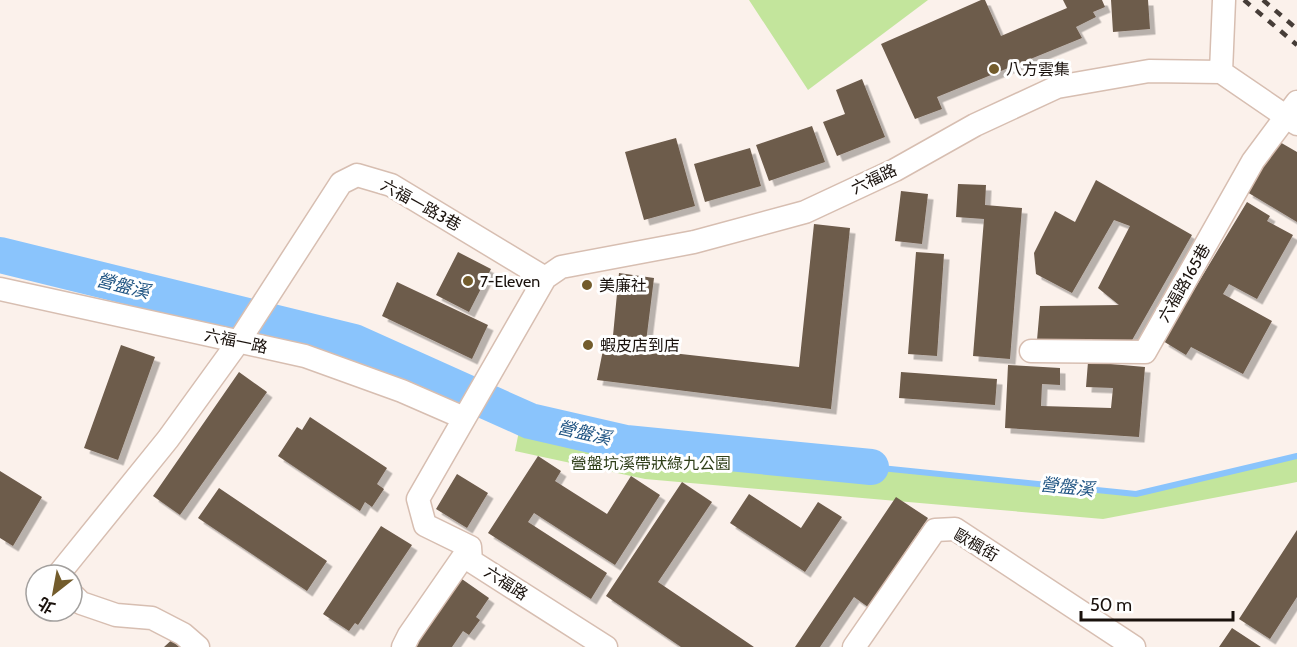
<svg xmlns="http://www.w3.org/2000/svg" width="1297" height="647" font-family="Cabin,'Noto Sans TC',sans-serif">
	<defs>
		<filter id="shadow"><feDropShadow dx="5.5" dy="5.5" stdDeviation="0" flood-color="#0004"/></filter>
	</defs>
	<rect width="100%" height="100%" fill="#fbf1eb"/>
	<path fill="#c3e59c" d="M749,0H928L808,90Z
		M521,421L626,443L1136,495L1297,457V482L1103,519L645,479L515,451Z"/>
	<g fill="none" stroke-linecap="round" stroke-linejoin="round">
		<path stroke="#8ac4fc" stroke-width="6" d="M871,467L1136,494L1297,456"/>
		<path stroke="#8ac4fc" stroke-width="36" d="M0,255L354,342L530,421L626,443L871,467"/>
	</g>
	<path fill="#6d5b4b" filter="url(#shadow)" d="M981,0H985L1001,36L1067,8L1063,0H1102L1105,7L1093,12L1096,17L1076,27L1082,38L937,97L942,109L915,119L881,44Z
		M1111,0H1148L1150,29L1113,32Z
		M862,79L885,137L837,156L823,122L845,114L836,90Z
		M812,126L825,162L769,181L756,145Z
		M676,138L695,206L644,220L625,152Z
		M1278,141L1297,152V222L1247,192Z
		M750,148L761,186L705,202L694,164Z
		M1096,180L1192,235L1131,342L1037,340L1040,306L1119,305L1098,288L1130,226L1114,220L1072,293L1036,274L1034,253L1055,211L1075,222Z
		M958,184L986,185L985,205L1022,208L1010,359L973,356L984,219L956,217Z
		M901,191L928,194L922,244L895,241Z
		M1247,202L1270,216L1267,221L1293,235L1257,299L1229,284L1223,294L1272,321L1243,374L1191,347L1186,355L1163,341Z
		M814,224L850,228L831,409L597,380L604,345L612,346L619,273L654,278L645,350L799,367Z
		M458,252L491,269L469,312L436,295Z
		M916,252L944,254L937,356L908,354Z
		M397,282L488,325L472,359L382,316Z
		M121,345L155,357L118,460L84,448Z
		M1088,362L1145,367L1139,437L1005,428L1008,365L1060,368V385L1042,384L1041,406L1111,408L1113,388L1086,387Z
		M239,372L267,392L180,515L153,496Z
		M901,372L997,379L995,405L899,398Z
		M310,417L387,468L377,484L384,489L372,507L365,502L360,511L278,456L297,427L302,430Z
		M538,456L561,471L555,481L607,514L631,476L660,495L615,565L534,513L528,522L607,573L591,599L488,533Z
		M0,471L42,497L13,546L0,538Z
		M457,474L488,493L467,528L436,509Z
		M682,482L712,502L658,582L754,647H681L606,596Z
		M219,488L327,561L307,591L198,518Z
		M749,494L801,528L818,502L842,517L805,572L730,523Z
		M896,497L928,518L868,607L854,597L820,647H795Z
		M381,526L412,545L358,625L355,623L349,631L323,614Z
		M1297,530V597L1270,639L1239,619Z
		M459,577L489,598L476,617L480,620L469,635L463,631L452,647H412Z
		M1232,628L1261,647H1219Z
		M177,635L188,647H164Z"/>
	<g fill="none" stroke-linecap="round" stroke-linejoin="round">
		<defs>
			<path id="minor" d="M1221,72L1224,0
				M0,289L305,356L402,391L464,418
				M1031,351L1145,352L1253,161L1297,102
				M58,575L168,439L239,341L341,183L357,175L391,185L545,278
				M72,594L81,603L116,615L152,618L183,634L198,647
				M403,647L409,635L470,547
				M606,647L471,561L470,547L425,525L418,499L545,278L561,267L694,242L805,212L895,170L975,125L1057,87L1149,71L1221,72L1297,124
				M854,647L935,530L955,529L1134,647"/>
		</defs>
		<use href="#minor" stroke="#d7beb1" stroke-width="25"/>
		<use href="#minor" stroke="#fff" stroke-width="22"/>
		<path stroke="#463d38" stroke-width="4.5" stroke-dasharray="8 8" stroke-linecap="butt" d="M1244,0L1297,45
			M1263,0L1297,29"/>
	</g>
	<g fill="#735c2c" stroke="#fff" stroke-width="2">
		<circle cx="994" cy="69" r="6"/>
		<circle cx="468" cy="281" r="6"/>
		<circle cx="587" cy="285" r="6"/>
		<circle cx="588" cy="345" r="6"/>
	</g>
	<g text-anchor="middle" dominant-baseline="central" stroke-width="6" stroke-linejoin="round" paint-order="stroke">
		<g font-size="16" fill="#19110c" stroke="#fff" text-anchor="start">
			<text x="1006" y="69">八方雲集</text>
			<text x="480" y="281">7-Eleven</text>
			<text x="599" y="285">美廉社</text>
			<text x="600" y="345">蝦皮店到店</text>
		</g>
		<g font-size="16" fill="#19110c" stroke="#fff">
			<text transform="translate(874 179) rotate(-25)">六福路</text>
			<text transform="translate(421 205) rotate(29)">六福一路3巷</text>
			<text transform="translate(1184 283) rotate(-60)">六福路165巷</text>
			<text transform="translate(236 341) rotate(12)">六福一路</text>
			<text transform="translate(976 545) rotate(30)">歐楓街</text>
			<text transform="translate(506 583) rotate(33)">六福路</text>
		</g>
		<g font-size="16" fill="#2f3f19" stroke="#fff">
			<text x="651" y="463">營盤坑溪帶狀綠九公園</text>
		</g>
		<g font-size="18" font-style="italic" fill="#225684" stroke="#fff">
			<text transform="translate(123 286) rotate(14)">營盤溪</text>
			<text transform="translate(584 433) rotate(13)">營盤溪</text>
			<text transform="translate(1067 487) rotate(6)">營盤溪</text>
		</g>
	</g>
	<g transform="translate(54 593) rotate(211)"><circle r="28" fill="#ffffff" stroke="#a3a09e" stroke-width="1.5"/>
	<path d="M0-4.5L10 22L0 15L-10 22Z" fill="#735c2c"/>
	<text y="-9" font-size="16" font-weight="bold" text-anchor="middle" fill="#19110c">北</text>
	</g>
	<path d="M1081 611v9h152v-9" fill="none" stroke="#19110c" stroke-width="3"/>
	<text x="1090" y="611" font-size="18" fill="#19110c" stroke="#ffffff" stroke-width="4.5" paint-order="stroke">50 m</text>
</svg>
